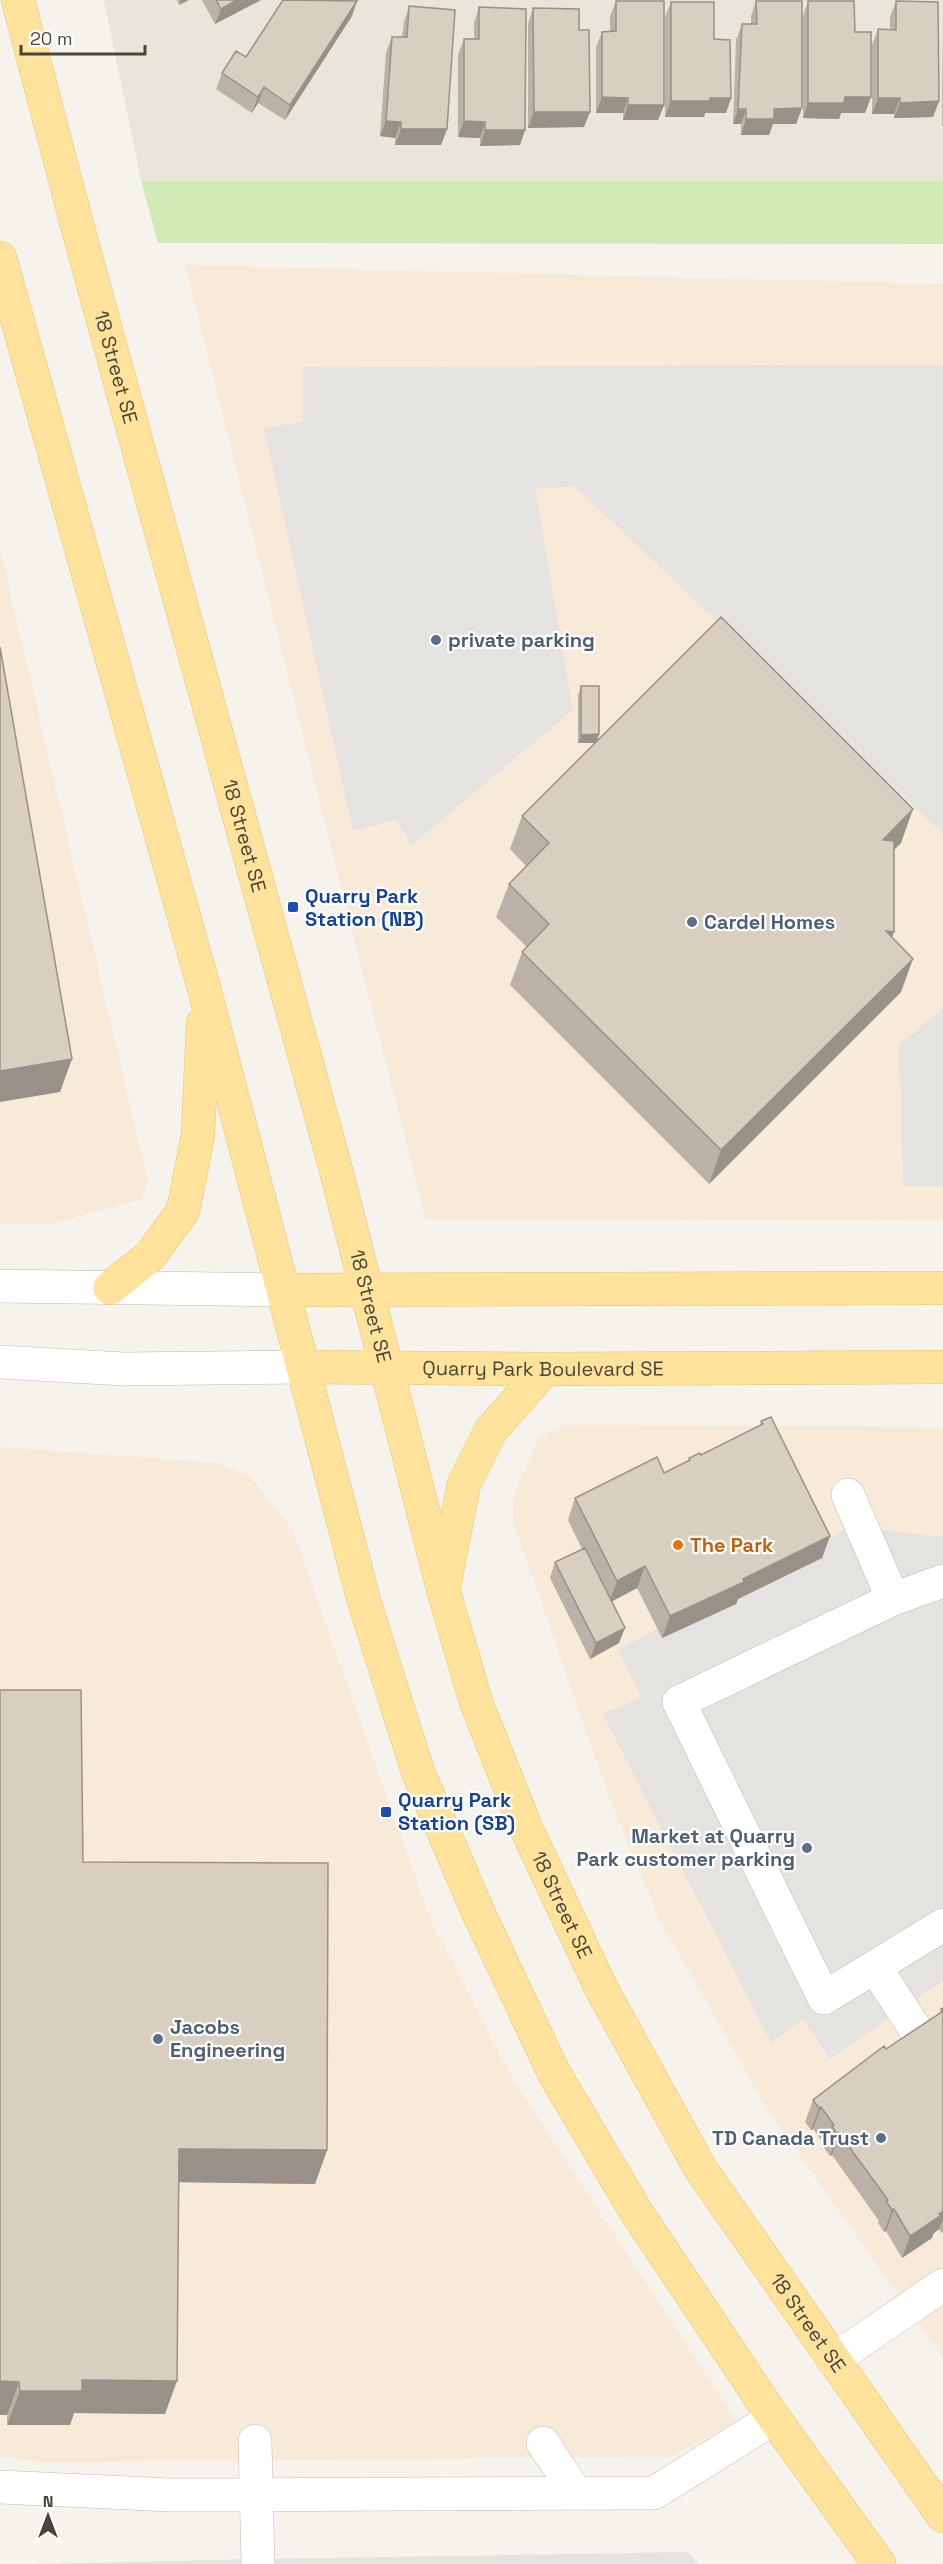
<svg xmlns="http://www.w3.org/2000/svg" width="943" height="2564" font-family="'Space Grotesk',sans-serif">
	<rect width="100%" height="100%" fill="#f6f3ec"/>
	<path fill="#eae5da" d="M104,0H943V181H141Z"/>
	<path fill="#f7ead8" d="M185,265L943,284V1220L425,1219Z
		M0,549L148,1182L140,1200L50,1224H0Z
		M568,1425L943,1427V2358L768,2111L658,1917L609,1797L513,1521L514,1494L540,1435Z
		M0,1447L219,1463L251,1477L293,1531L431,1921L514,2081L737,2422L671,2457L42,2462L0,2457Z"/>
	<path fill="#d2eab5" d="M141,181H943V244L158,243Z"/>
	<path fill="#e5e3e0" d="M943,365V834L574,486L535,489L573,710L412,845L396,820L353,831L264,428L303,422V367Z
		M943,1008V1186H903L899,1045Z
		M850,1527L943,1537V1981L830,2059L803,2019L771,2043L603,1714L641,1697L618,1650Z
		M688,2552L698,2564H34L258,2559Z"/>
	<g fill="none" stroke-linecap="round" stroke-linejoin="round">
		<defs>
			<path id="minor" d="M0,1286L283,1290
				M0,1362L124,1369L303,1367
				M848,1495L893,1599
				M943,1581L893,1599L679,1702L824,1998L943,1925
				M875,1967L923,2041
				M833,2360L943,2285
				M255,2441L258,2564
				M543,2443L576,2493
				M0,2487L171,2495L654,2493L774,2418"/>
			<g id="major">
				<path id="s1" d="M18,0L76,221L336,1170L443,1589L476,1702L526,1828L601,1988L700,2168L943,2516"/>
				<path d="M0,258L204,988L364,1601L418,1772L478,1912L554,2073L635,2210L774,2418L879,2564"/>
				<path d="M110,1288L150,1256L183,1211L198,1135L203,1023"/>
				<path d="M283,1290L943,1288"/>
				<path id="s2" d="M303,1367L545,1369L943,1367"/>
				<path d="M445,1581L464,1484L491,1430L545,1369"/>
			</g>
		</defs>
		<use href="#minor" stroke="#c2bbae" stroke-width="34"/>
		<use href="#major" stroke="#e6c16a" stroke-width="34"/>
		<use href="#minor" stroke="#fff" stroke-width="33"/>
		<use href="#major" stroke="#ffe39c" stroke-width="33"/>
	</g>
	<path fill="#bab2a6" d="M177,0H189L179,5Z
		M202,0H261L215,24Z
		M616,1L664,105L658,120H623V113H596V47L602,32L610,31V16Z
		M756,1L802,108L796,124H773L769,135H741V124H733L736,40L742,24H751V16Z
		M808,1L855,32L871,97L865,113H841L839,119L803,118V16Z
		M896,1L939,101L933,117L894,118V114H872V45L878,29H890V17Z
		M671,2L714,39L731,98L726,113H705L704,117H665V17Z
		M409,6L447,129L441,145H395V138L380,136L386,52L392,37H402L404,22Z
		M479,7L525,130L520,145L480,146V138L458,137V54L464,39H474V23Z
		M533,8L584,127L528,128V24Z
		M352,16L285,120L258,103L252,113L216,89L222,73L246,57Z
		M943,16V126H942Z
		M581,686L599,734L596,742L901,843L894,849L892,937L901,992L709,1184L510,985L522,952L527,947L496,917L509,884L526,866L510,849L522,816L595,743H578V695Z
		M761,1421L830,1536L822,1558L738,1599L736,1604L662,1638L637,1588L612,1601L619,1643L590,1659L550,1578L555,1562L582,1549L568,1520L575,1498L664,1473L688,1461L689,1458L701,1455L760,1426Z
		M0,1690L83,1862L327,2150L315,2184L179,2182L165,2414L74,2413L70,2425H7V2415H0Z
		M943,2008V2232L942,2233L939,2229L933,2234L932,2238L902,2258L886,2231L884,2232L878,2223L879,2221L832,2155L830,2156L824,2148L825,2145L813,2129L811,2130L805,2122L813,2100L940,2013L941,2009Z"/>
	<path fill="#979187" d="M181,0H189L179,5Z
		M237,0H261L215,24L221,9Z
		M357,1L352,16L285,120L290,105Z
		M264,87L258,103L252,113L258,97Z
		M602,97L628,98L623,113H596Z
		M845,97H871L865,113H841L839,119L803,118L808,103Z
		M710,98H731L726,113H705L704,117H665L671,101Z
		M878,98H900L894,114H872Z
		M939,101L933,117L894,118L900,103Z
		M628,105H664L658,120H623Z
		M802,108L796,124H773L769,135H741L746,119L774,109Z
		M738,109H746L741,124H733Z
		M534,112H590L584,127L528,128Z
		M386,121L401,122L395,138L380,136Z
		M464,121L485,122L480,138L458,137Z
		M401,129H447L441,145H395Z
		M485,130H525L520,145L480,146Z
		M599,734L596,743H578L581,735Z
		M913,809L901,843L871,873L883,840Z
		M886,931L894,932L882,965Z
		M913,959L901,992L709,1184L721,1150Z
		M72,1059L60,1092L0,1102V1071Z
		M830,1536L822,1558L738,1599L736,1604L662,1638L670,1616Z
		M645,1566L637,1588L609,1603L617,1581Z
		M625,1628L619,1643L590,1659L596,1643Z
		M821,2107L813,2129L811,2130L819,2108Z
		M839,2133L832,2155L830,2156L838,2135Z
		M179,2149L327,2150L315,2184L167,2182Z
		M894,2209L886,2231L884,2232L892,2210Z
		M943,2211V2219L939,2229L933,2234L932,2238L902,2258L910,2236Z
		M82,2380L177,2381L165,2414L74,2413L70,2425H7L20,2391Z
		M0,2381L19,2382L7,2415H0Z"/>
	<path fill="#d8cfc1" stroke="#979187" stroke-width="1.5" d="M216,0H237L221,9Z
		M283,0L357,1L290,105L264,87L258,97L222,73L236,51L246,57Z
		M616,1H664V105H628V98L602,97V32L616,31Z
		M756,1H802V108L774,109V119H746V109H738L742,24H757Z
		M808,1H854L855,32H871V97H845L844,103H808Z
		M896,1L938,2L939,101L900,103V98H878V29L896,30Z
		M671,2H714V39L730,40L731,98H710V101H671Z
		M409,6L455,10L447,129H401V122L386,121L392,37H407Z
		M479,7L526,9L525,130H485V122L464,121V39H479Z
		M533,8L579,9V30H589L590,112H534Z
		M721,617L913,809L883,840L894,841V932L886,931L913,959L721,1150L522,952L549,924L509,884L549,843L522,816Z
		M0,647L72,1059L0,1071Z
		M581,686H599V734L581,735Z
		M771,1417L830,1536L743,1579L744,1582L670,1616L645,1566L617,1581L575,1498L657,1457L664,1473L690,1460L689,1458L700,1453L701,1455L763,1424L761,1421Z
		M585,1548L625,1628L596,1643L555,1562Z
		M0,1690H81L83,1862L328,1863L327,2150L179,2149L177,2381L82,2380V2391H20L19,2382L0,2381Z
		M943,2008V2211L939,2214L940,2216L910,2236L894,2209L892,2210L886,2201L888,2200L839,2133L838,2135L832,2126L834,2125L821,2107L819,2108L813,2100L884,2046L886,2049L943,2011L941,2009Z"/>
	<g fill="#5c6f8a" stroke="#fff" stroke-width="2">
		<circle cx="436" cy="640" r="6"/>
		<circle cx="692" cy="922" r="6"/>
		<circle cx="807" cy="1848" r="6"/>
		<circle cx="158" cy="2039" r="6"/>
		<circle cx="881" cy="2138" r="6"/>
	</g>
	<g fill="#1a4fb4" stroke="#fff" stroke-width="2">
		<rect x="287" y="901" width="12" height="12" rx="3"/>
		<rect x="380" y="1806" width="12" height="12" rx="3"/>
	</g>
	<circle fill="#e8710a" stroke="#fff" stroke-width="2" cx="678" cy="1545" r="6"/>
	<g text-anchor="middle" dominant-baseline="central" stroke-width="4.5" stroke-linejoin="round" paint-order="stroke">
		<g font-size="20" fill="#4b4439" stroke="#fff">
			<text stroke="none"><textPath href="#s1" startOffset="380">18 Street SE</textPath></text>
			<text stroke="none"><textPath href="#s1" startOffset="866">18 Street SE</textPath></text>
			<text stroke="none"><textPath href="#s1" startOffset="1353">18 Street SE</textPath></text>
			<text stroke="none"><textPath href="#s2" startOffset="240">Quarry Park Boulevard SE</textPath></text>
			<text stroke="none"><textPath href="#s1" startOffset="1983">18 Street SE</textPath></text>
			<text stroke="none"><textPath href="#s1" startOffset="2469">18 Street SE</textPath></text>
		</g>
		<g font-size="20" font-weight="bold" fill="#4e5e75" stroke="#fff" text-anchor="start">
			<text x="448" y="640">private parking</text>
			<text x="704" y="922">Cardel Homes</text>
			<text x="795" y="1836" text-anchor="end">Market at Quarry<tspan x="795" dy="23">Park customer parking</tspan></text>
			<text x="170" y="2027">Jacobs<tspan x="170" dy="23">Engineering</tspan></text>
			<text x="869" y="2138" text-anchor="end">TD Canada Trust</text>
		</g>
		<g font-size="20" font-weight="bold" fill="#164399" stroke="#fff" text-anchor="start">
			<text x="305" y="896">Quarry Park<tspan x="305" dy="23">Station (NB)</tspan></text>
			<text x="398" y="1800">Quarry Park<tspan x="398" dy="23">Station (SB)</tspan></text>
		</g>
		<g font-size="20" font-weight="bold" fill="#c56008" stroke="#fff" text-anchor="start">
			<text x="690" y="1545">The Park</text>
		</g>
	</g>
	<g transform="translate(48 2516)" stroke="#ffffff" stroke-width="4.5" paint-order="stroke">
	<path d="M0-4.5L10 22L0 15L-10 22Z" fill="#4b4439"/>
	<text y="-9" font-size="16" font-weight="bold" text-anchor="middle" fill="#4b4439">N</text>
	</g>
	<path d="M21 45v9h124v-9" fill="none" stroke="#4b4439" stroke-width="3"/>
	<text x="30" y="45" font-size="18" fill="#4b4439" stroke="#ffffff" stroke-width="4.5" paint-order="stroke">20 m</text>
</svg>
